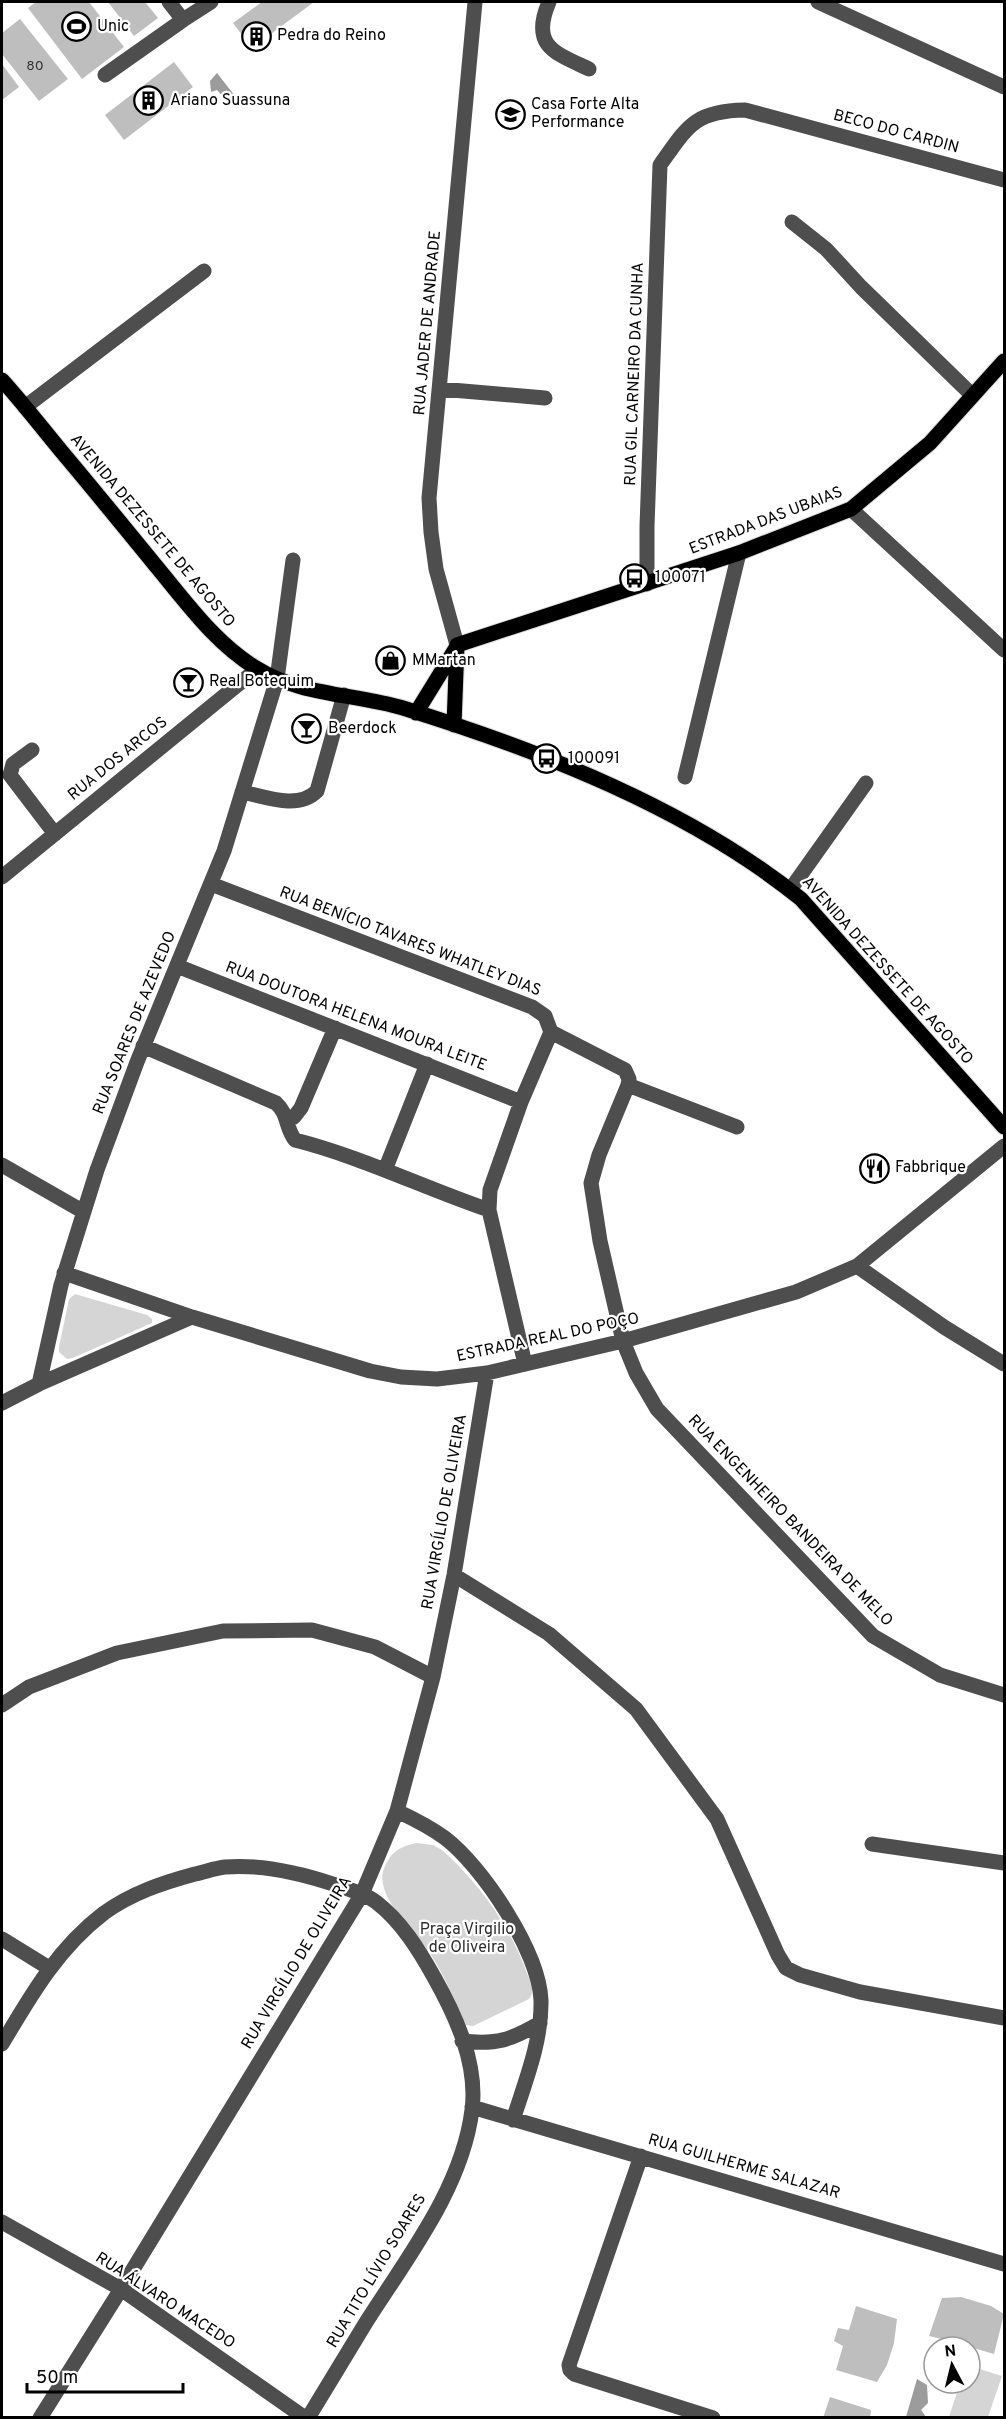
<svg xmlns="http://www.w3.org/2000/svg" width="1006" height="2419" font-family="Overpass,sans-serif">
	<rect width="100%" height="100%" fill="#fff"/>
	<path fill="#d5d5d5" d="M75,1294L147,1315L152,1319V1323L73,1358L67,1359L59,1352V1347L69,1299Z
		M417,1843L433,1845L442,1850C479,1883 510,1926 527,1973C530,1982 536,1991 529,1999L473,2026L466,2025C455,2001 445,1977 431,1955C416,1932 371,1895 385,1866C392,1851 401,1846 417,1843Z
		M970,2366L1002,2376L988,2417H949L960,2383H970Z"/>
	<path fill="#9c9c9c" d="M217,73L235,96L227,101L217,90L211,92L210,81Z
		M917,2379L927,2385L928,2403L921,2410L926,2417H906Z"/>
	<path fill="#bebebe" d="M36,2H89L124,47L82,79L28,8Z
		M108,2H145L158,18L134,36Z
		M262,2H314L252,48L233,23Z
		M20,19L68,79L39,101L2,54V33Z
		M174,62L193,87L124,140L105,115Z
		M2,64L19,87L2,100Z
		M961,2297L991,2306L1004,2314L994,2354L970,2347H951L950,2341L929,2336L942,2298Z
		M856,2306L897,2319L894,2343L887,2365L877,2382L836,2370L843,2346L834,2341L838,2328L849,2330Z
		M830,2397L871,2410L870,2418H823Z"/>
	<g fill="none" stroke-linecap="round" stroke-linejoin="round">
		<defs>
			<path id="major" d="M2,380C23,403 42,428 62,452C94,490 125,528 156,566C186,602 215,643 256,668C299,695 355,694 403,708C539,750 690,809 801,899L1004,1127
				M457,645L739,553L851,509L930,443L1004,361
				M416,713L456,648
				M454,725L457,645"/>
		</defs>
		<use href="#major" stroke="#dbdbdb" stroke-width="17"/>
		<path stroke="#4e4e4e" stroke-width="15" d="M549,2C530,46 555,53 589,69
			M818,2L1004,87
			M183,20L211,2
			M105,75L183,20L169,2
			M792,222L826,249L861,287L972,395
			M440,389L545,398
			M25,407L204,271
			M851,509L1004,650
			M647,584V526L660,165C688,126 694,111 745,110L1004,180
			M457,645L436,569L431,532L429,498L475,2
			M32,750L13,764L10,775L55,834
			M685,777L739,553
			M242,792C266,797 298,810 317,791L344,695
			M2,877L257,669
			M211,884L532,1007L545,1016L551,1032L625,1070L629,1079L628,1085L737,1127
			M790,890L866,783
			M177,966L521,1102
			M143,1046L276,1103C289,1115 285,1127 295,1140C362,1157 424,1188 489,1210L525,1364
			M628,1085L599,1155L591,1183L600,1241L623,1341L636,1373L657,1409L873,1636L940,1675L1004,1695
			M287,1120L294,1117L301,1108L335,1028
			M2,1165L84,1212
			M385,1170L427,1064
			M489,1210L490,1190L521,1102L551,1032
			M857,1266L944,1327L1004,1364
			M64,1273L192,1317
			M39,1384L61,1285L97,1170L137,1062L224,851L277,679L293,560
			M2,1403L39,1384L192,1317L370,1371L401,1377L437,1379L487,1373L623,1341L796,1292L857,1266L1004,1146
			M454,1575L549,1634L636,1709L717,1819L778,1955L786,1968L800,1975L860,1992L1004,2018
			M2,1705L29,1687L117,1653L223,1631L312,1630L375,1647L433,1677
			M397,1811C414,1819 430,1827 445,1838C483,1867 539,1952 541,2000C542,2041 525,2082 513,2120
			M872,1844L1004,1863
			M2,1939L49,1968
			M462,2041C497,2045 511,2040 540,2023
			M2,2044C31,1995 58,1948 104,1913C132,1893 162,1883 195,1874C205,1872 215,1868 225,1867C261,1864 300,1873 333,1884C348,1889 364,1893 376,1902C401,1921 419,1950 434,1977C456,2016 478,2064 472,2110C462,2189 406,2259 365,2324C346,2355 327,2387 308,2418
			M472,2107L1004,2264
			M641,2156L569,2365L570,2370L574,2374L713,2418
			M2,2222L121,2289L305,2418
			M40,2418L121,2289L362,1894L397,1811L433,1677L454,1575L487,1373"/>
		<use href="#major" stroke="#000" stroke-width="15"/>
	</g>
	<defs>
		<symbol id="stadium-ring" viewBox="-11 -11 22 22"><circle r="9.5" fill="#fff" stroke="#000" stroke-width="1.5"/><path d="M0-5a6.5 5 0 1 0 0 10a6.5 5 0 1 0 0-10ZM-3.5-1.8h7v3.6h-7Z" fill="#000"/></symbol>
		<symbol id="building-ring" viewBox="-11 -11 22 22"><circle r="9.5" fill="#fff" stroke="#000" stroke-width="1.5"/><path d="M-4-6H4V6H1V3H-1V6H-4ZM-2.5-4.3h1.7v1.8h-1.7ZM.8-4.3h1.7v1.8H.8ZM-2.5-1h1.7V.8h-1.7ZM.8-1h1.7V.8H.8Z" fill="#000"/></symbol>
		<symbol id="university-ring" viewBox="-11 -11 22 22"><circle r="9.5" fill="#fff" stroke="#000" stroke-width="1.5"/><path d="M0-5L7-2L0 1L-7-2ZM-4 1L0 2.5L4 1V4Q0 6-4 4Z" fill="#000"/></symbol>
		<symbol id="bus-ring" viewBox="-11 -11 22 22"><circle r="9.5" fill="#fff" stroke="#000" stroke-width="1.5"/><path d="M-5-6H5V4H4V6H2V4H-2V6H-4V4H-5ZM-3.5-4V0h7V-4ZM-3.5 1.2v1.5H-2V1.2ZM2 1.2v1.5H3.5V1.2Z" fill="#000"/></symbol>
		<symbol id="shop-ring" viewBox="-11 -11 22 22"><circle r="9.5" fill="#fff" stroke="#000" stroke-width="1.5"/><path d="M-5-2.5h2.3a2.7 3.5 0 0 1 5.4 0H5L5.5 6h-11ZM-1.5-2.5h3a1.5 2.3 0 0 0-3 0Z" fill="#000"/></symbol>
		<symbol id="bar-ring" viewBox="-11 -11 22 22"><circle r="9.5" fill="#fff" stroke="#000" stroke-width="1.5"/><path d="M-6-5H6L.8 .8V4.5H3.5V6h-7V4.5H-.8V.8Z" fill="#000"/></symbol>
		<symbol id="restaurant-ring" viewBox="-11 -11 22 22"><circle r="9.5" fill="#fff" stroke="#000" stroke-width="1.5"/><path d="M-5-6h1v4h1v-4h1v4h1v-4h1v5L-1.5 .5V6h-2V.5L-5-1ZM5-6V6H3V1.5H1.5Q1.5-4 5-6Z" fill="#000"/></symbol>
	</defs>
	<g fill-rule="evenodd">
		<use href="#stadium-ring" x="60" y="10" width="33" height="33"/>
		<use href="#building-ring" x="240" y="20" width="33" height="33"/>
		<use href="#building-ring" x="132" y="84" width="33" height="33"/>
		<use href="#university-ring" x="494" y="98" width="33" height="33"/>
		<use href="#bus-ring" x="618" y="562" width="33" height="33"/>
		<use href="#shop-ring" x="374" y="644" width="33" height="33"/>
		<use href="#bar-ring" x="172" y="666" width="33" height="33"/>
		<use href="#bar-ring" x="290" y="712" width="33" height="33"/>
		<use href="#bus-ring" x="530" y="742" width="33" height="33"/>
		<use href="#restaurant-ring" x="858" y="1152" width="33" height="33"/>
	</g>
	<g text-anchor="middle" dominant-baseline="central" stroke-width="4.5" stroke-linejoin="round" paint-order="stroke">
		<g font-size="14" fill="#303030">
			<text x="35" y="66">80</text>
		</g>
		<g font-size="16" fill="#000" stroke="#fff" text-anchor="start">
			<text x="97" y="27">Unic</text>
			<text x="277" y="36">Pedra do Reino</text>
			<text x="170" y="101">Ariano Suassuna</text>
			<text x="531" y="105">Casa Forte Alta<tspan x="531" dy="18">Performance</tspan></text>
			<text x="655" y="578">100071</text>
			<text x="412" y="661">MMartan</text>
			<text x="209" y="682">Real Botequim</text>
			<text x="328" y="729">Beerdock</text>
			<text x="568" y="759">100091</text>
			<text x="895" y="1168">Fabbrique</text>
		</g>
		<g font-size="16" fill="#000" stroke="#fff">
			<text transform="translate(896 132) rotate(15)">BECO DO CARDIN</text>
			<text transform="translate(428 323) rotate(-85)">RUA JADER DE ANDRADE</text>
			<text transform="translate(635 374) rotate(-88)">RUA GIL CARNEIRO DA CUNHA</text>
			<text transform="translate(766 521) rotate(-21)">ESTRADA DAS UBAIAS</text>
			<text transform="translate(152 531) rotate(50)">AVENIDA DEZESSETE DE AGOSTO</text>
			<text transform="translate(118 759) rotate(-39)">RUA DOS ARCOS</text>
			<text transform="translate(410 942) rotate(21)">RUA BENÍCIO TAVARES WHATLEY DIAS</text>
			<text transform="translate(887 971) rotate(48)">AVENIDA DEZESSETE DE AGOSTO</text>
			<text transform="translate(356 1017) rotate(21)">RUA DOUTORA HELENA MOURA LEITE</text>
			<text transform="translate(135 1023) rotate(-68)">RUA SOARES DE AZEVEDO</text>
			<text transform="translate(548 1338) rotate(-12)">ESTRADA REAL DO POÇO</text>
			<text transform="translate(445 1512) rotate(-80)">RUA VIRGÍLIO DE OLIVEIRA</text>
			<text transform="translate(790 1521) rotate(46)">RUA ENGENHEIRO BANDEIRA DE MELO</text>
			<text transform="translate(297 1963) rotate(-59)">RUA VIRGÍLIO DE OLIVEIRA</text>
			<text transform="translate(744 2167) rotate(16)">RUA GUILHERME SALAZAR</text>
			<text transform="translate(377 2271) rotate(-59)">RUA TITO LÍVIO SOARES</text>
			<text transform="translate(165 2301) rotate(33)">RUA ÁLVARO MACEDO</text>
		</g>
		<g font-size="16" fill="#2c2c2c" stroke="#fff">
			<text x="467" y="1930">Praça Virgilio<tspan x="467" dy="18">de Oliveira</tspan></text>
		</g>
	</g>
	<rect width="1006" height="2419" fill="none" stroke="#000000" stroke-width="6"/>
	<g transform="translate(952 2365) rotate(353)"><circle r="28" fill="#ffffff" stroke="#999999" stroke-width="1.5"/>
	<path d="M0-4.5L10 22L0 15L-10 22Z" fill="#000000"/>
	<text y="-9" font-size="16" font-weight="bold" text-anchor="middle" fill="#000000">N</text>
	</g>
	<path d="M27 2383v9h156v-9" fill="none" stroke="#000000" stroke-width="3"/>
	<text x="36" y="2383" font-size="18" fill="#000000" stroke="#ffffff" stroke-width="4.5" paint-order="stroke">50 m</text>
</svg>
